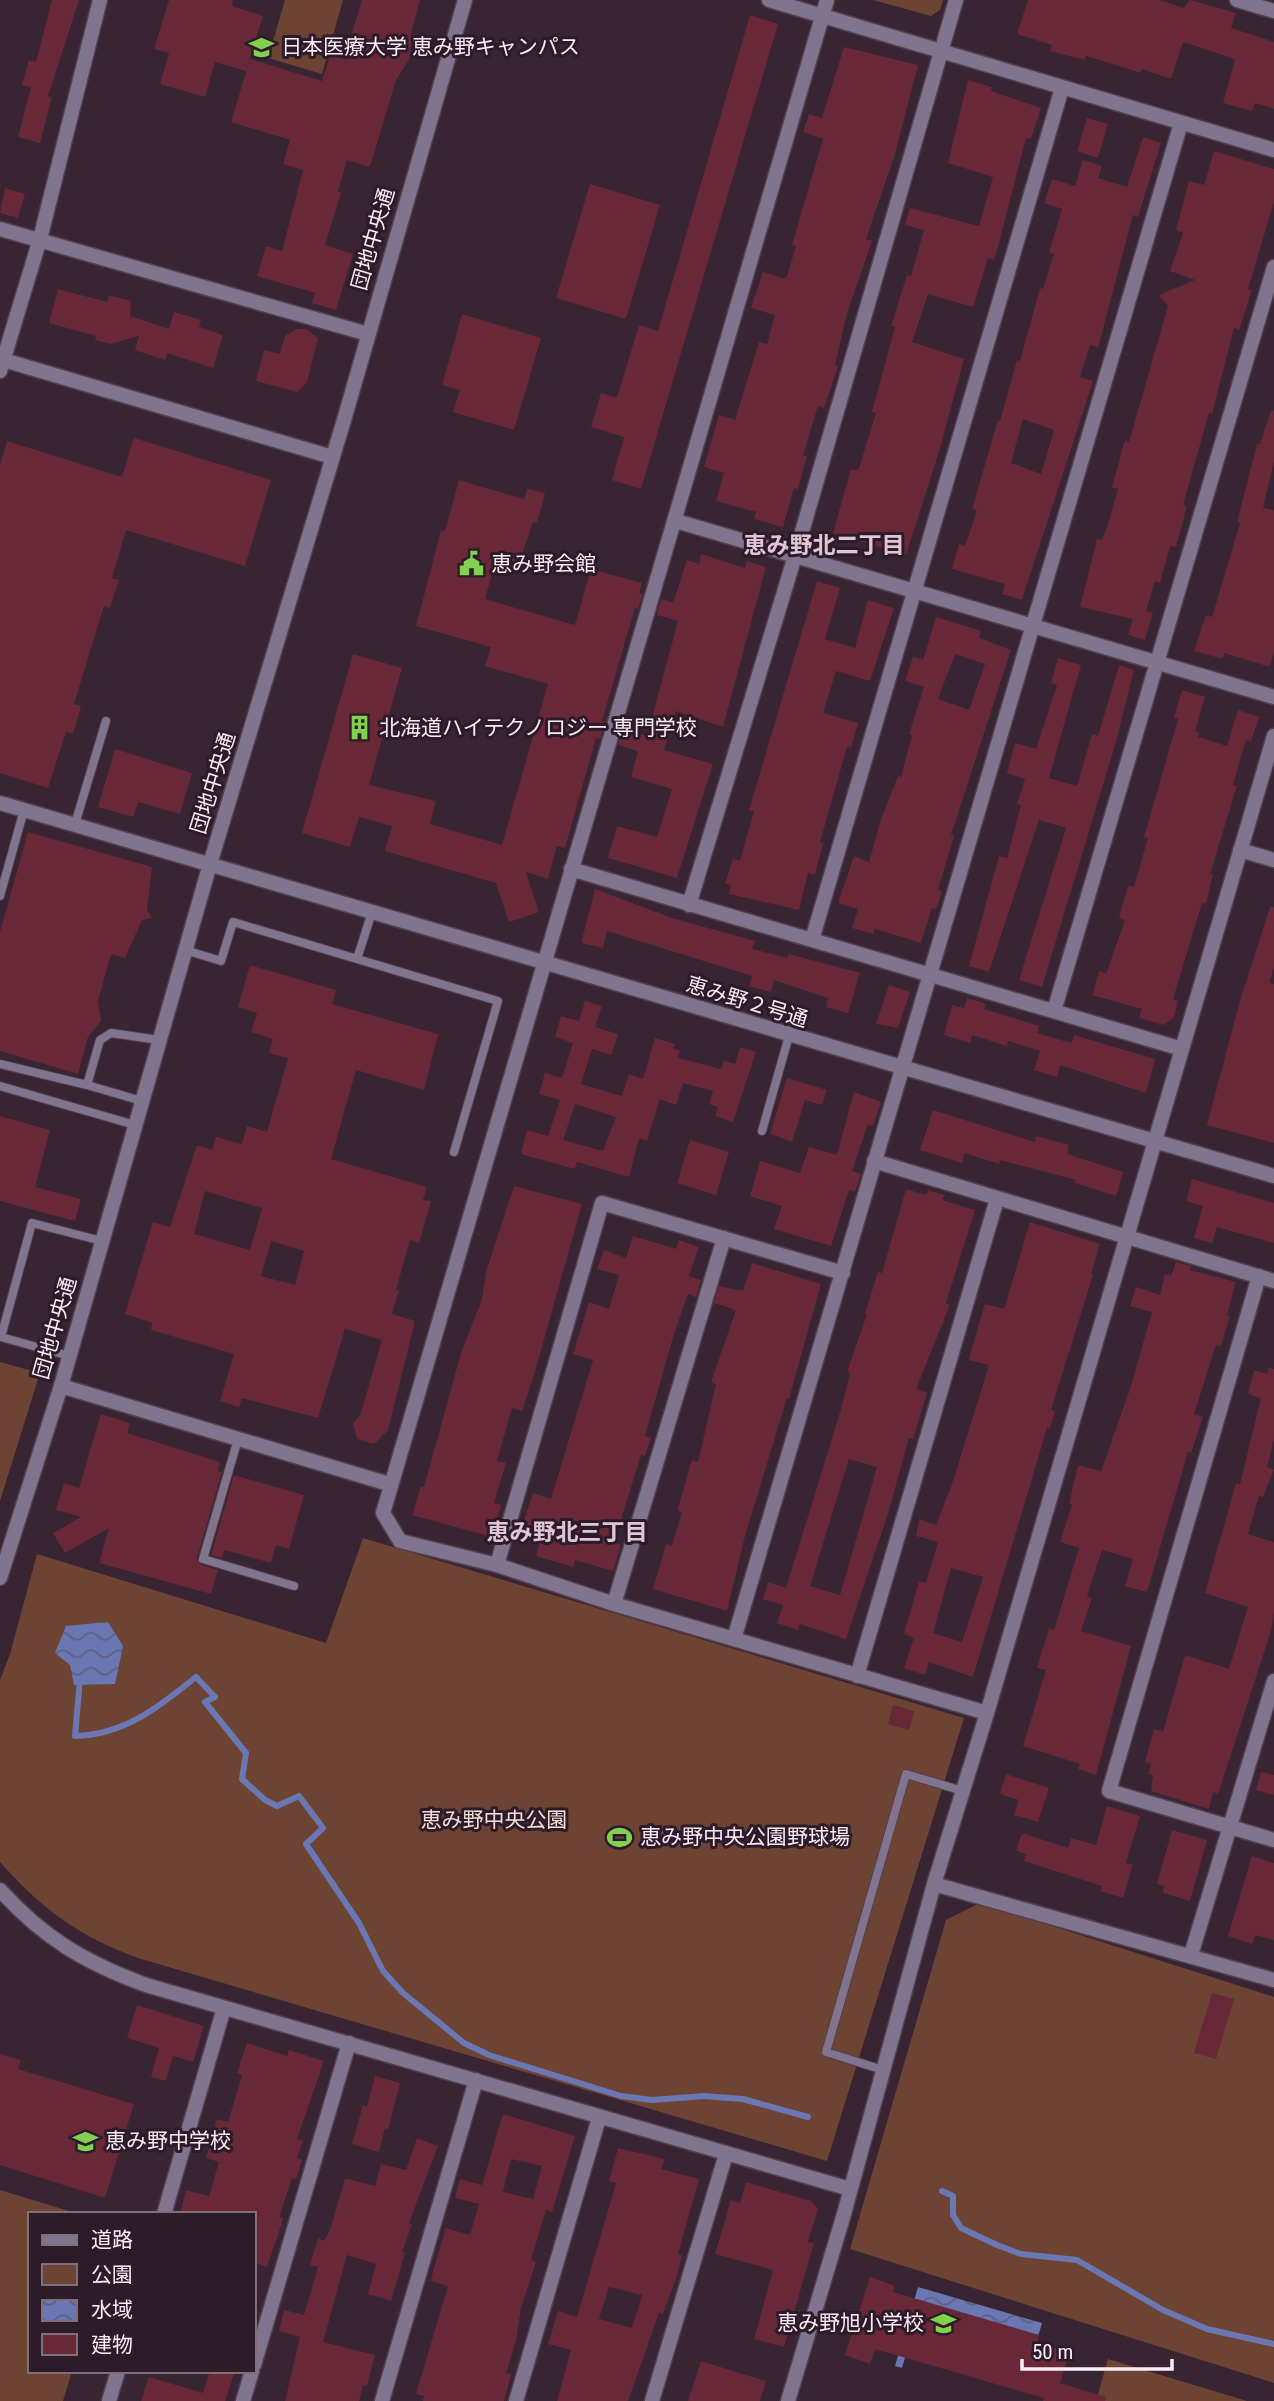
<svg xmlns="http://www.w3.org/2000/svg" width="1274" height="2401" font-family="'Roboto Condensed','Noto Sans JP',sans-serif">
	<defs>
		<pattern id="water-waves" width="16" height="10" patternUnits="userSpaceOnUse" patternTransform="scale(1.75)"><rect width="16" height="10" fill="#6b77b3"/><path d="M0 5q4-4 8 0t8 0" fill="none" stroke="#5d6184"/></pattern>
	</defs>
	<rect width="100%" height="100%" fill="#382433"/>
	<path fill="#6d4333" d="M285,0H343L322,74L268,58Z
		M873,0H943L940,10L931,16Z
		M0,1362L40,1373L0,1501Z
		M363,1538L964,1718L827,2161L138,1958C78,1936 43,1910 0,1862V1680L10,1654L37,1554L326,1643Z
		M980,1903L1274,1997V2383L850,2249L946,1920Z
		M0,2190L79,2214H30V2371H72L63,2401H0Z
		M1108,2359L1247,2401H1096Z"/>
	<path fill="url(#water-waves)" d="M108,1622L123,1646L115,1684L74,1685L70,1665L55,1653L66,1626Z
		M918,2287L1042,2323L1024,2385L907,2351L902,2368L895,2366Z"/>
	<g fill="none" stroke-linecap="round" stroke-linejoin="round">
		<path stroke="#6b77b3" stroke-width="6" d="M80,1679L75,1736C124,1735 159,1707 196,1677L215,1697L205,1702L246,1753L242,1779L265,1800L277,1806L299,1796L323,1828L306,1844L359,1923L383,1971L403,1993L464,2043L489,2055L621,2096L652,2100L704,2096L743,2099L808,2117
			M942,2191L953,2196V2215L961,2228L997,2245L1021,2254L1077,2260L1163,2310L1207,2329L1274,2344"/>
	</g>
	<path fill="#682837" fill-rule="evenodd" d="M52,0H79L48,96L52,97L40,143L18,137L31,87L22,85L29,60L36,62Z
		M169,0H233L232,6L263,16L246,71L215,62L205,97L160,84L169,53L154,49Z
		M362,0H420L412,29L410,58L396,80L370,167L347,160L338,192L341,193L325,245L353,254L336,310L312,303L315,293L257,276L266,246L282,251L303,170L283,164L290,140L231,122L250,59L322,81L330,55L344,59Z
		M1028,0H1159L1184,8L1190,0L1236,13L1231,28L1274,42V109L1255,103L1252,111L1223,103L1235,59L1183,42L1171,79L1142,69L1141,73L1086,56L1085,60L1050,51L1052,45L1017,34Z
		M750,15L778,24L641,489L612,480L624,437L591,427L601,393L617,398L639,325L658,331Z
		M844,47L918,65L895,154L866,239L872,241L847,313L835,365L838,366L824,408L818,406L803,455L807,456L798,489L794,488L783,527L754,519L756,512L716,501L724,473L704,467L719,415L735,420L759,342L767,344L775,315L751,308L763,272L786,279L796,246L792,245L823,139L803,132L809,114L822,118Z
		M968,80L992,87L991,91L1041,108L1031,139L1026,138L999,243L994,260L988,258L973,307L928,294L912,342L964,359L939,452L906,555L833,533L851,469L858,471L876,413L872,412L895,327L891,326L907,275L911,276L924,230L905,225L910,208L979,226L993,177L948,163Z
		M1087,118L1108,124L1098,158L1077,151Z
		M1143,137L1161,143L1138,217L1133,215L1098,348L1090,345L1080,377L1093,381L1022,600L1002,594L1005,584L952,569L959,544L965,546L977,511L972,509L998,420L1000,421L1017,360L1020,361L1040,288L1043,289L1054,254L1049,252L1062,209L1044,203L1052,179L1075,186L1083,160L1102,166L1098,178L1127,187ZM1023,419L1054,430L1041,474L1011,463Z
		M1214,151L1274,169V202L1248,289L1252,290L1239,330L1234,328L1212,414L1209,413L1183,505L1187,506L1176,547L1170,546L1160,583L1155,581L1146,611L1153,613L1145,640L1128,635L1133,619L1080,607L1097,539L1102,540L1107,527L1118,489L1112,487L1125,440L1129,442L1168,306L1159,295L1195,280L1170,271L1183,233L1176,230L1189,181L1204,185Z
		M590,184L660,205L626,319L556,298Z
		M5,188L25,194L18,218L0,213Z
		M58,289L107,302L109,295L131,301L130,316L169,329L174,312L201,320L199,327L223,335L213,368L167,353L165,360L135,350L139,336L110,344L95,340L96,336L49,323Z
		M462,314L541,338L514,430L453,412L460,390L442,385Z
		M296,329H306L318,338L307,382L297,392L256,381L264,350L280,354L285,336Z
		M1271,410L1274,411V462L1263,508L1274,510V652L1270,667L1224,653L1223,659L1194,651L1206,615L1212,617L1240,523L1237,522L1257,444H1260Z
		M134,438L271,480L245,566L126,530L112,578L119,580L110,608L104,606L74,704L81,706L73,734L66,732L48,788L0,773V465L7,441L122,477Z
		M459,480L524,499L527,489L545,493L537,523L533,522L519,563L497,556L485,599L575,625L591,569L642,583L639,593L643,594L638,609L635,608L602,721L605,722L600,739L596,738L565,848L557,846L548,879L526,872L539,912L509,922L496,883L385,851L392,826L359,817L350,847L302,833L353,654L402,668L369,785L436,801L430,824L502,845L548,684L485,666L491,647L416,626L441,530L445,531Z
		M701,554L745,568L747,561L766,567L723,727L676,711L664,750L713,764L677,878L608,858L617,826L657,837L672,789L631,777L638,751L618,745L623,728L647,736L678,621L657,615L661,599L673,603L687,560L699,564Z
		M817,581L840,588L825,639L855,648L868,600L894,608L870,681L836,671L823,713L858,723L851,748L847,747L820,842L823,843L815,875L808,873L799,910L729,894L731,885L725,884L733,859L740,861L754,811L749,810Z
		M936,617L981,631L979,638L1011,650L951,835L954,836L938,890L942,891L936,909L932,908L921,943L875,929L873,934L852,928L858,909L838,903L854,856L869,862L881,819L898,776L901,777L912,735L909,734L924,687L905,681L913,657L923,660ZM955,654L985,664L969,710L938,699Z
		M1058,658L1081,665L1049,778L1077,786L1092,734L1098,736L1119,665L1134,670L1116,742L1042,987L1019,980L1066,828L1039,820L989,972L969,966L999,856L1007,858L1021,805L1017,804L1025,779L1007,773L1015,743L1036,749L1057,685L1051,683Z
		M1182,690L1205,697L1195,731L1199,732L1198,737L1227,746L1238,710L1259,717L1251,741L1246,740L1233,785L1237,786L1210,874H1213L1206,904L1202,903L1173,999L1178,1001L1174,1018L1163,1025L1139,1018L1142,1009L1092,995L1099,971L1106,974L1125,920L1119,918L1128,885L1134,887L1148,838L1144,837L1178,719L1174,718Z
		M115,749L192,773L180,814L138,802L133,817L98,807Z
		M28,832L152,867L147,910L152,918L142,920L125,958L111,954L98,1001L101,1021L88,1037L78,1074L0,1051V932Z
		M595,889L672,918L755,941L752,949L787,958L789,954L860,973L848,1013L826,1007L828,998L774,980L771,992L749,986L752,976L607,931L603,948L581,943Z
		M1270,907H1274V967L1269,983L1274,984V1143L1207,1125L1239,1004Z
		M250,965L336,990L332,1004L438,1034L424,1090L356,1070L331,1159L427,1187L423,1200L431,1201L419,1243L410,1240L396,1290H399L392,1314L415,1321L388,1430L374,1444L357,1439L353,1423L360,1416L382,1340L345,1329L318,1418L242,1398L239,1407L220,1401L234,1354L151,1330L152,1323L125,1314L153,1222L170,1227L197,1145L212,1150L216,1137L242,1144L247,1126L267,1132L288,1058L269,1053L273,1039L251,1032L257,1013L238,1007ZM205,1191L262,1208L250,1250L194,1234ZM271,1241L304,1251L295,1285L261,1276Z
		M889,985L910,992L898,1028L876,1024Z
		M967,998L986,1004L984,1009L1039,1026L1037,1033L1071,1043L1074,1035L1155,1059L1146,1093L1060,1065L1057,1077L1034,1070L1040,1051L1008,1041L1007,1046L972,1035L970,1043L944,1035L952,1005L964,1008Z
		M585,1001L602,1006L595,1027L618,1034L611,1055L592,1049L581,1084L622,1096L629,1074L643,1079L655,1038L675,1044L673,1049L680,1050L678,1058L721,1069L724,1061L735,1064L740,1047L756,1052L733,1122L715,1116L718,1107L709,1104L713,1091L683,1083L676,1105L660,1099L647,1141L639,1138L629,1177L577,1162L575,1169L521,1154L527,1130L548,1136L560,1100L539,1094L545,1073L562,1078L573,1043L555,1037L561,1016L579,1021ZM575,1104L616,1117L603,1151L563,1140Z
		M787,1078L827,1090L822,1105L805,1100L792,1142L770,1134Z
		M854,1092L881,1102L873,1126L868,1124L852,1171L861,1174L855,1192L849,1190L831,1246L774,1229L782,1206L750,1196L760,1161L800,1173L809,1147L837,1155Z
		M933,1110L1035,1142L1036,1136L1069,1145L1067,1154L1123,1172L1116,1196L1075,1183L1076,1180L1000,1160L999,1164L965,1153L962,1163L920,1150Z
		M0,1116L50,1130L35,1187L81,1199L75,1221L0,1201Z
		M690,1140L729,1152L716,1195L677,1183Z
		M1192,1179L1274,1203V1243L1217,1227L1212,1243L1194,1238L1203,1206L1186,1201Z
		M514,1186L582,1204L533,1379L522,1411L512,1408L497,1461L506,1463L494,1503L501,1505L492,1537L412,1515L421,1486L424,1487L461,1353L482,1299L486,1272Z
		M906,1189L926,1195L928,1190L944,1195L942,1200L975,1210L946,1303L950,1305L916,1389L927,1393L913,1439L909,1438L888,1514L846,1639L800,1624L798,1630L777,1623L783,1605L763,1599L768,1582L786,1588L841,1409L850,1373L847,1372L867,1314L865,1313L878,1272L882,1273ZM849,1459L877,1467L840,1595L810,1586Z
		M1030,1222L1100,1244L1091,1274L1093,1275L1051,1410L1055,1411L1050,1429L1047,1428L973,1677L929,1662L925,1675L904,1668L914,1638L904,1634L919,1581L926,1583L938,1542L916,1536L919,1519L936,1525L953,1481L989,1365L969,1360L972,1347L985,1304L1004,1309ZM951,1568L983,1577L962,1642L933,1633Z
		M633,1236L676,1249L679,1240L699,1247L689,1276L701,1280L696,1297L688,1294L674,1334L645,1436L651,1438L645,1456L641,1455L614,1542L621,1545L613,1571L575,1560L573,1567L536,1556L543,1531L523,1523L533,1493L551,1499L570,1436L593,1360L573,1354L589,1302L609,1309L619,1275L597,1269L604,1250L626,1258Z
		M1176,1262L1191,1266L1190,1270L1236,1282L1227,1315L1230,1316L1221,1346L1216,1345L1194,1414L1203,1417L1191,1453L1188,1452L1147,1592L1125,1586L1133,1559L1102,1550L1087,1596L1092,1598L1081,1631L1131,1646L1096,1775L1078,1769L1080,1764L1023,1746L1046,1670L1037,1668L1049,1628L1054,1630L1079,1548L1060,1542L1072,1505L1069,1504L1078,1465L1101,1471L1131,1386L1152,1312L1130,1306L1136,1287L1160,1295L1165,1274L1171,1276Z
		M752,1263L821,1284L789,1399L787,1398L745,1536L727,1611L653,1589L666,1544L672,1546L682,1512L677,1511L692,1460L698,1462L716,1384L711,1382L736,1310L714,1303L719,1286L743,1291Z
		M1269,1368L1274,1369V1439L1267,1467L1274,1470L1263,1497L1259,1496L1248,1534L1274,1542V1612L1271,1631L1218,1794L1213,1792L1209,1809L1151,1791L1153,1775L1148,1774L1151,1764L1145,1762L1154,1729L1163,1732L1185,1655L1229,1669L1248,1607L1205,1593L1236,1483L1240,1484L1261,1398L1248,1394L1254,1370L1267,1374Z
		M101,1414L130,1423L127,1433L220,1462L218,1471L222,1472L197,1558L201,1565L218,1570L211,1594L99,1563L109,1528L65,1553L53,1533L81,1517L56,1510L64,1483L79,1488Z
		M234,1475L304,1495L289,1549L276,1545L271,1563L224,1550L222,1558L211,1555Z
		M893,1705L914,1711L909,1730L888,1724Z
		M1261,1772L1274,1775V1795L1256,1790Z
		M1006,1774L1049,1788L1038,1822L1014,1815L1019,1800L1000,1794Z
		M1107,1806L1140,1816L1126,1863L1133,1865L1123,1898L1100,1891L1102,1886L1024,1861L1026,1854L1016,1851L1022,1833L1068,1848L1071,1838L1096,1845Z
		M1172,1830L1207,1840L1190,1901L1163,1893L1164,1886L1157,1884Z
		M1252,1856L1274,1863V1940L1255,1935L1252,1944L1228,1936Z
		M1212,1993L1234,1999L1216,2059L1194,2053Z
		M137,2005L204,2026L193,2062L173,2056L166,2081L151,2077L159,2048L127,2038Z
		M247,2043L287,2056L289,2050L324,2061L297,2139L303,2141L297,2158L302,2160L296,2179L292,2178L279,2217L283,2218L281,2226L267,2267L254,2262V2214H180L186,2190L209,2196L219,2162L206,2158L217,2119L228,2122L242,2075L237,2073Z
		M0,2054L21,2060L18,2069L134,2104L105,2198L0,2165Z
		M375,2076L400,2083L388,2130L385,2128L379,2152L352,2144L363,2105L367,2107Z
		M503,2114L575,2136L552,2212L546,2210L531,2260L536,2262L521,2308L516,2341L506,2373L511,2374L508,2386L504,2401H423L424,2396L416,2394L448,2286L431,2281L433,2271L446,2228L470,2235L479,2204L455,2198L460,2179L482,2185ZM511,2159L542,2166L533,2199L503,2192Z
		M417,2138L438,2146L409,2223L412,2224L402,2252L405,2253L391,2301L368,2294L376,2264L347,2255L323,2342L375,2355L367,2386L363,2385L359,2401H285L300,2337L279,2331L284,2310L304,2315L318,2267L310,2265L318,2238L324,2241L330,2230L345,2178L375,2186L381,2164L406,2170Z
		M618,2148L665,2159L661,2169L699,2179L678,2254L682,2255L677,2276L663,2314L659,2313L628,2401H557L571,2350L548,2344L558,2311L577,2317L616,2183L609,2181ZM609,2287L642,2295L632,2328L599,2319Z
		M746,2182L811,2201L818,2209L808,2242L814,2243L784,2347L754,2339L773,2270L715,2254L731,2200L740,2203Z
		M870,2277L895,2286L893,2292L1039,2335L1036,2343L1070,2352L1060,2383L1106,2397L1105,2401H1043L1044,2398L875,2349L870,2364L845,2355Z
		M701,2361L766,2381L760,2401H688Z
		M210,2371H235L225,2401H141L149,2377L203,2393Z"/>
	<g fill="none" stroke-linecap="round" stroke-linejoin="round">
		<defs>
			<path id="service" d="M75,824L106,721
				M0,896L24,810
				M185,950L221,961L233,922L498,1001L454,1152
				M357,959L372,912
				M0,1064L87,1085
				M0,1086L135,1125
				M142,1101L87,1085L100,1040L111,1033L159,1040
				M762,1131L789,1036
				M69,1356L1,1337L32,1223L102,1241
				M238,1439L203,1559L294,1586
				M883,2070L826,2052L906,1774L963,1791"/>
			<path id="minor" d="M827,0L383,1513L400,1541L497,1565L614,1604L987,1713
				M1237,0L1274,11
				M0,229L368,334
				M0,371L40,239L100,0
				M676,521L1274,697
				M1240,850L1274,860
				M571,869L1182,1049
				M689,905L795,556L956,0
				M812,940L1062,88
				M1054,1011L1274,267
				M874,1161L1274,1281
				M1259,1276L1109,1791L1274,1840
				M61,1386L389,1484
				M497,1565L602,1203L843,1273
				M614,1604L724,1238
				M734,1639L1181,123
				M857,1676L997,1199
				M1191,1955L1274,1681
				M164,2214L224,2008
				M254,2365L349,2043
				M109,2401L118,2371
				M243,2401L252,2371
				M382,2401L476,2080
				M516,2401L599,2118
				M652,2401L726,2154"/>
			<path id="tertiary" d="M769,0L1274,150
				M0,359L332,457
				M0,803L1274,1176
				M0,1578L61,1386L210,864L344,420L465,0
				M934,1884L1274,1980
				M0,1890C43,1938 86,1963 146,1985L850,2189
				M788,2401L844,2214L934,1884L987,1713L1274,736"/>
		</defs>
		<use href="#service" stroke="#53404e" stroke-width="10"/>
		<use href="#minor" stroke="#53404e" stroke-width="17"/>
		<use href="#tertiary" stroke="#53404e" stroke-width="17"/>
		<use href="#service" stroke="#80748e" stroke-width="8"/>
		<use href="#minor" stroke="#80748e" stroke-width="14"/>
		<use href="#tertiary" stroke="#80748e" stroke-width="14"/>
	</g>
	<defs>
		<symbol id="university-bare" viewBox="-9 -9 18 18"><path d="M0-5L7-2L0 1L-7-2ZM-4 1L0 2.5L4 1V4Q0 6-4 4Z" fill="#81d050" stroke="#2e1b29" stroke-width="2.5" paint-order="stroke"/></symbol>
		<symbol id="civic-bare" viewBox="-9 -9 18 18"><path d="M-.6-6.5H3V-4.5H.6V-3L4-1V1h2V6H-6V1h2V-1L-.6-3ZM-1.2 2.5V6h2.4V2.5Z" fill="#81d050" stroke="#2e1b29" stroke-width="2.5" paint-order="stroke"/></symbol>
		<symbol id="building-bare" viewBox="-9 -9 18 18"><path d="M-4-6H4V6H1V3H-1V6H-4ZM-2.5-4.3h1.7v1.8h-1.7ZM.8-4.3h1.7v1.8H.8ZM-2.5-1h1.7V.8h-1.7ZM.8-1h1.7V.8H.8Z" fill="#81d050" stroke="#2e1b29" stroke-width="2.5" paint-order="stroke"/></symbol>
		<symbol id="stadium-bare" viewBox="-9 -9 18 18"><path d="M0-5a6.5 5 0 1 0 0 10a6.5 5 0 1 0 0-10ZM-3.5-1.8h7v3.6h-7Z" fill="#81d050" stroke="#2e1b29" stroke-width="2.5" paint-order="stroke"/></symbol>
		<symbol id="school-bare" viewBox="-9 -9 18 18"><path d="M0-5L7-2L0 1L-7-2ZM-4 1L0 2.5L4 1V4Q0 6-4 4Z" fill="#81d050" stroke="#2e1b29" stroke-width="2.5" paint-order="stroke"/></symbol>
	</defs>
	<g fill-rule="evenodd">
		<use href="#university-bare" x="244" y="30" width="35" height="35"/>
		<use href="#civic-bare" x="454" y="546" width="35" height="35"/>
		<use href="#building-bare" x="342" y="710" width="35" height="35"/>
		<use href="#stadium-bare" x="602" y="1820" width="35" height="35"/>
		<use href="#school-bare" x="68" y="2124" width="35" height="35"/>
		<use href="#school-bare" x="926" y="2306" width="35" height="35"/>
	</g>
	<g text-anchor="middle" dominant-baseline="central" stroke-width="6" stroke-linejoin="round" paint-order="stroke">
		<g font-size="21" fill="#faecf5" stroke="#2e1b29" text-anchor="start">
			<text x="281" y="47">日本医療大学 恵み野キャンパス</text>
			<text x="491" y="564">恵み野会館</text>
			<text x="379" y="728">北海道ハイテクノロジー 専門学校</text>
			<text x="640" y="1837">恵み野中央公園野球場</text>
			<text x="105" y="2141">恵み野中学校</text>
			<text x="924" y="2323" text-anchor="end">恵み野旭小学校</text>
		</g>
		<g font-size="21" fill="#faecf5" stroke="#2e1b29">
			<text transform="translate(373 239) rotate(-74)">団地中央通</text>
			<text transform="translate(213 783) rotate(-73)">団地中央通</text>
			<text transform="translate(747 1002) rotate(17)">恵み野２号通</text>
			<text transform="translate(55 1328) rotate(-74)">団地中央通</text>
		</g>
		<g font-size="21" fill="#f2ded7" stroke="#2e1b29">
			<text x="494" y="1820">恵み野中央公園</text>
		</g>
		<g font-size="23" font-weight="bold" fill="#e0c5d7" stroke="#2e1b29">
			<text x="824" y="545">恵み野北二丁目</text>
			<text x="567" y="1532">恵み野北三丁目</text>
		</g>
	</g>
	<rect x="28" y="2212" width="228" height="161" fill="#2e1b29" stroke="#806f7b" stroke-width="2"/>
	<rect x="42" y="2235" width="35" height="10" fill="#80748e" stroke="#806f7b" stroke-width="2"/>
	<text x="91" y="2247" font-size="21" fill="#faecf5">道路</text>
	<rect x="42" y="2264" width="35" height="21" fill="#6d4333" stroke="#806f7b" stroke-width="2"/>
	<text x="91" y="2282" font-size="21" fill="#faecf5">公園</text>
	<rect x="42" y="2300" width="35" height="21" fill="url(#water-waves)" stroke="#806f7b" stroke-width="2"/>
	<text x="91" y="2317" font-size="21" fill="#faecf5">水域</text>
	<rect x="42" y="2334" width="35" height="21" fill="#682837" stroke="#806f7b" stroke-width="2"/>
	<text x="91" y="2352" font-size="21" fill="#faecf5">建物</text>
	<path d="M1022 2359v10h150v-10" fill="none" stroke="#faecf5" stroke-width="3.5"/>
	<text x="1032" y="2359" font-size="21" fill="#faecf5" stroke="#2e1b29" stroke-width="5" paint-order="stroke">50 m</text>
</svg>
